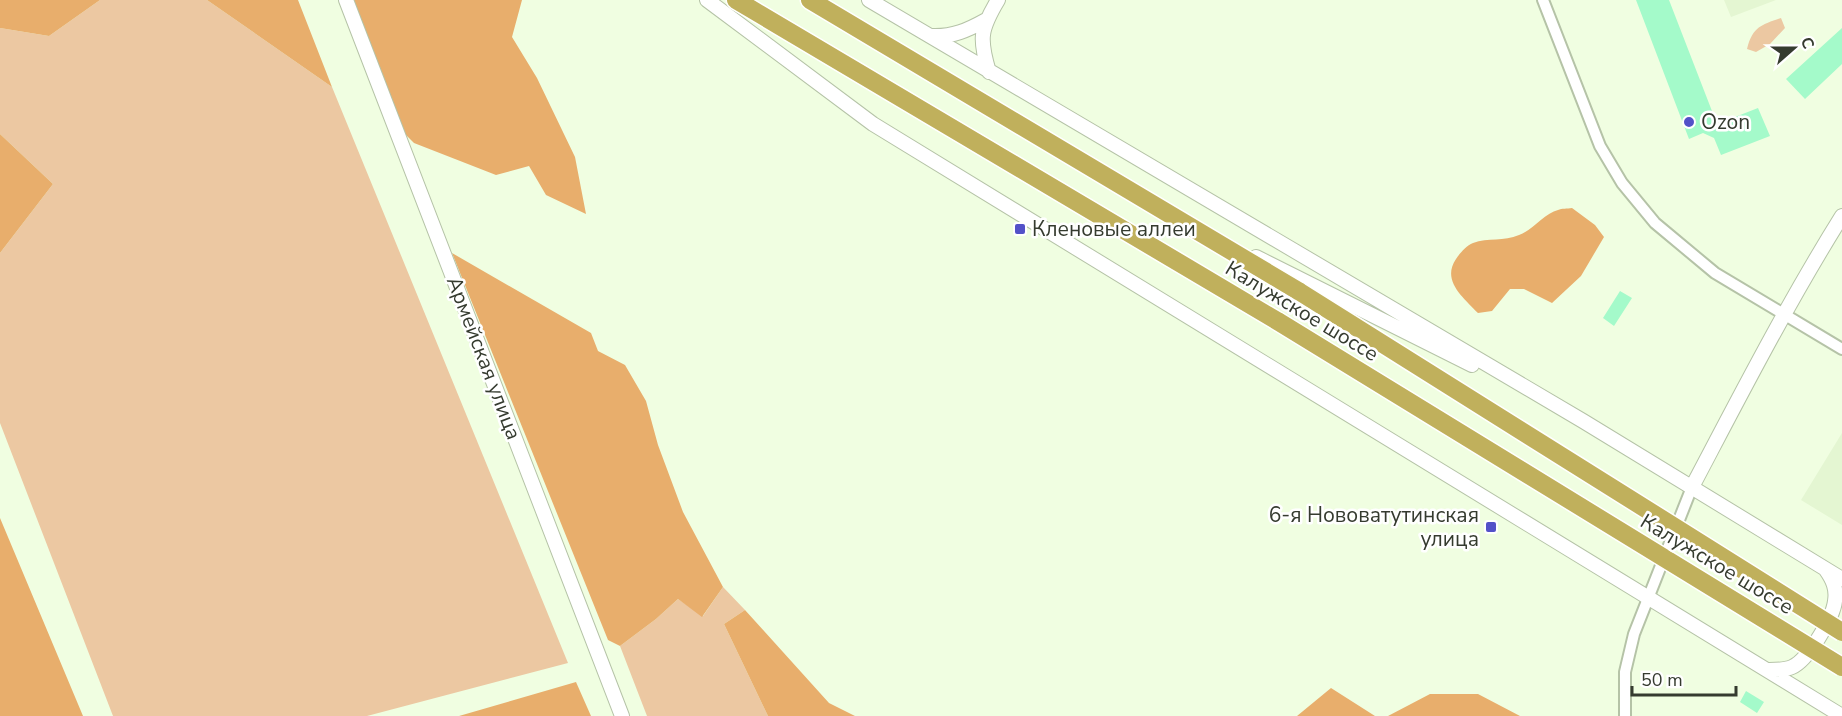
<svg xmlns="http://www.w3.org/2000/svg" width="1842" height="716" font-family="'Nunito Sans',sans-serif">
	<rect width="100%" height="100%" fill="#f0fee1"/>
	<path fill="#e4f6d2" d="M1724,0H1776L1731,17Z
		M1842,433V525L1801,500Z"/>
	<path fill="#ecc8a2" d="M100,0H207L332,87L568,663L367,716H113L0,423V253L53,184L0,134V28L49,36Z
		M1781,18L1785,28L1770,44L1756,52L1747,49C1753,26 1762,25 1781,18Z
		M723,587L745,610L724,624L768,716H647L620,646L656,619L678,599L703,616Z"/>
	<path fill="#e8ae6c" d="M0,0H100L49,36L0,28Z
		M207,0H298L332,87Z
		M349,0H522L512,37L537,78L575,157L586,214L546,195L529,166L496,175L414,143L396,125Z
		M0,134L53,184L0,253Z
		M1572,208L1595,225L1604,237L1581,276L1552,303L1524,289H1510L1492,311L1478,313C1464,298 1441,281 1456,259C1460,253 1466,246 1473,243C1488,237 1504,242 1519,235C1533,230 1545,213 1558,210C1562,208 1567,209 1572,208Z
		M452,253L591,333L598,351L625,365L646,401L658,445L683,512L723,587L702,617L678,599L656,619L620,646L608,640Z
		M0,518L83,716H0Z
		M745,610L829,703L855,716H768L724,624Z
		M576,682L591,716H459Z
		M1331,688L1375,716H1297Z
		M1430,694H1478L1520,716H1388Z"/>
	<path fill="#a4faca" d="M1636,0H1669L1717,124L1758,108L1770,136L1721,155L1714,138L1703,133L1689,139Z
		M1842,28V64L1805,99L1786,79Z
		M1620,291L1632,298L1614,326L1603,318Z
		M1746,691L1764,702L1757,713L1740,702Z"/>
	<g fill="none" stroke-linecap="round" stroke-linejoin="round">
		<defs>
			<path id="minor" d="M1543,0L1600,146L1622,183L1655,223L1715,273L1842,349
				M1625,716V672L1634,634L1692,487"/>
			<path id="tertiary" d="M346,0L622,716
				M707,0L873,124L1842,716
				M869,0L1583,421L1842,579
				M931,36C953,37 968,30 986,20
				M989,72C979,39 980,30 998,0
				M1256,257L1472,365
				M1692,487C1740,396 1787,304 1842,216
				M1769,670C1777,670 1785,670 1792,667C1808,660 1833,618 1835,601C1837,589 1833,580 1826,570"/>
			<path id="trunk" d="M736,0L1279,322
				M810,0L1300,292"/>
		</defs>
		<use href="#minor" stroke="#b5c3a7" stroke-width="14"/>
		<use href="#tertiary" stroke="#b5c3a7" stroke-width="16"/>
		<use href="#trunk" stroke="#fff" stroke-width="21"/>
		<use href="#minor" stroke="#fff" stroke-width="10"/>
		<use href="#tertiary" stroke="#fff" stroke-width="14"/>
		<use href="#trunk" stroke="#c0b05c" stroke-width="18"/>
		<defs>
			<path id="trunk-bridge" d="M1300,292L1842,632
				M1279,322L1842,667"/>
		</defs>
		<use href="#trunk-bridge" stroke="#fff" stroke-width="21" stroke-linecap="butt"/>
		<use href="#trunk-bridge" stroke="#c0b05c" stroke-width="18"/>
	</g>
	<g fill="#5351c8" stroke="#fff" stroke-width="2">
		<circle cx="1689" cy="122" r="6"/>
		<rect x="1014" y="223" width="12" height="12" rx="3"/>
		<rect x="1485" y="521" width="12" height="12" rx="3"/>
	</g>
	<g text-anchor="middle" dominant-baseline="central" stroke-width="5" stroke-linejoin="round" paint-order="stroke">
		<g font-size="21" fill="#353b2f" stroke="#fff" text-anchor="start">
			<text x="1701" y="122">Ozon</text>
			<text x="1032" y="229">Кленовые аллеи</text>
			<text x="1479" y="515" text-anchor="end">6-я Нововатутинская<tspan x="1479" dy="24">улица</tspan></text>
		</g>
		<g font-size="21" fill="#353b2f" stroke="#fff">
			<text transform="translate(1302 311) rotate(31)">Калужское шоссе</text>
			<text transform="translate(484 358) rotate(69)">Армейская улица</text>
			<text transform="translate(1717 564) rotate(31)">Калужское шоссе</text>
		</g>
	</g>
	<g transform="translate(1794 48) rotate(69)" stroke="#ffffff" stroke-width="4.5" paint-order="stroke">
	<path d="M0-4.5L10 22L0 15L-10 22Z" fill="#353b2f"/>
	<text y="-9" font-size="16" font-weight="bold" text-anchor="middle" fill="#353b2f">С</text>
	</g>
	<path d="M1632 686v9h104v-9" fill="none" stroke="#353b2f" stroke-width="3"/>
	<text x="1641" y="686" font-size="18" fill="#353b2f" stroke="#ffffff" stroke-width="4.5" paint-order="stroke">50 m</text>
</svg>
